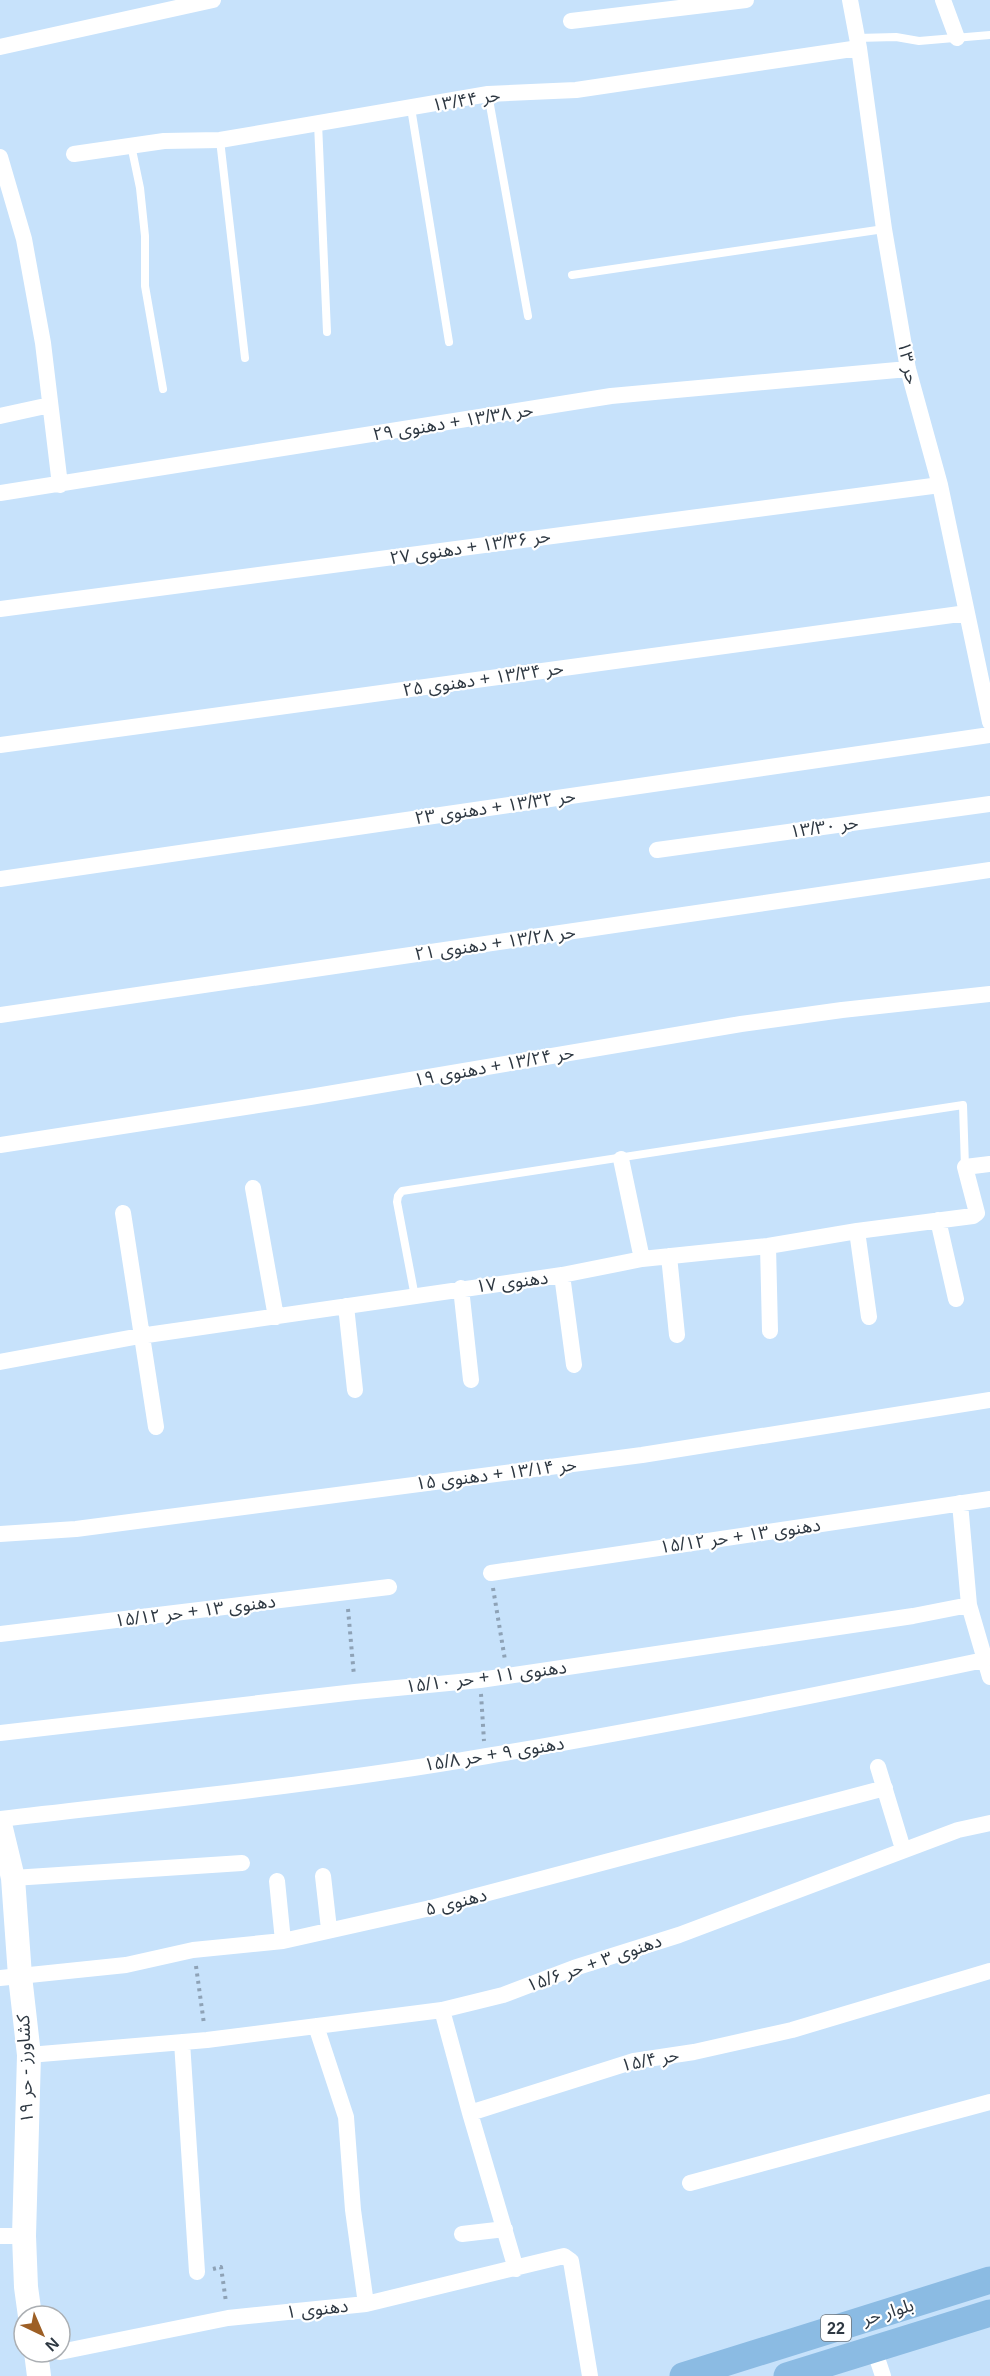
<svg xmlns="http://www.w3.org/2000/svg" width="990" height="2376" font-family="Helvetica,'Noto Sans Arabic',sans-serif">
	<rect width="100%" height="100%" fill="#c7e2fb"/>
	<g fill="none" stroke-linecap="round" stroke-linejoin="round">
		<path stroke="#8ea2b6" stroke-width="4" stroke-dasharray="3 4.5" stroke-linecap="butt" d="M493,1588L505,1660
			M348,1609L354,1676
			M481,1694L484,1741
			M196,1966L204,2024
			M213,2269L221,2267L226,2302"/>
		<path stroke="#fff" stroke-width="8" d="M857,38L896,37L919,41L990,35
			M488,94L528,316
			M411,108L449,342
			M318,123L327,332
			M220,140L245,358
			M131,145L140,188L145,236V286L163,389
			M572,275L884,229
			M415,1297L397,1202L398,1196L402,1191L963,1105L965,1167"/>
		<path stroke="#fff" stroke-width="16" d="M850,0L859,48L884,229L908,369L940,485L990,722
			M943,0L957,38
			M571,21L746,0
			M0,47L213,0
			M74,154L164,141L220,140L488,94L576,90L859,48
			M0,157L24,239L43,343L60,485
			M0,416L50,405
			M0,493L611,396L908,369
			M0,609L940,485
			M0,745L967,613
			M657,850L990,804
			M0,879L990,735
			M0,1015L990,870
			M0,1145L310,1097L741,1024L842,1010L990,994
			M621,1159L642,1259
			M253,1188L276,1317
			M123,1213L156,1427
			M938,1220L956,1299
			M857,1231L869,1317
			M768,1246L770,1331
			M669,1256L677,1335
			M562,1275L574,1365
			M461,1288L471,1380
			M346,1306L355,1390
			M0,1362L140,1336L562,1275L642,1259L768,1246L857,1231L973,1216L977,1213L965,1167L990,1164
			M960,1503L969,1605L990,1677
			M0,1534L76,1529L642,1455L990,1400
			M491,1573L990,1499
			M0,1634L389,1587
			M0,1733L355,1692L480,1680L913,1616L969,1605
			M878,1767L903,1849
			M0,1819C162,1800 326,1784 487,1756C653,1728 819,1695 984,1660
			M323,1876L329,1929
			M13,1878L242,1863
			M277,1881L283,1941
			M0,1978L126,1965L193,1950L283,1941L435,1907L885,1788
			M442,2010L470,2113
			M316,2026L346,2117L353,2210L366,2304
			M182,2042L197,2272
			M29,2055L207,2040L442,2010L503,1995L574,1968L679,1935L958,1830L990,1823
			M690,2183L990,2102
			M462,2234L505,2229
			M0,2236H24
			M516,2269L470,2113L634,2061L694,2052L792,2030L990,1971
			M874,2349L883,2376
			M60,2352L228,2318L366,2304L564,2256L571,2261L590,2376"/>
		<path stroke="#fff" stroke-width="24" d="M0,1824L13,1878L20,1976L29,2055L24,2236L26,2287L30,2316
			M36,2352L39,2376"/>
		<path stroke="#8bbbe3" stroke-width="27" d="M683,2376L990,2280
			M787,2376L990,2313"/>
	</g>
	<g text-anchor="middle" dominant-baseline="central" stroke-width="4.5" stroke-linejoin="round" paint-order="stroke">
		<rect fill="#fff" stroke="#6d747b" stroke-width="1.5" x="821" y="2315" width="30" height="26" rx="4.5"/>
		<g font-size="16" font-weight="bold" fill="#2e3842">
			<text x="836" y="2328">22</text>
		</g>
		<g font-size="18" fill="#2e3842" stroke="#fff">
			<text transform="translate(466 100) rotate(-9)">حر ۱۳/۴۴</text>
			<text transform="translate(908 363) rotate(78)">حر ۱۳</text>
			<text transform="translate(453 422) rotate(-9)">حر ۱۳/۳۸ + دهنوی ۲۹</text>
			<text transform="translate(470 547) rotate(-8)">حر ۱۳/۳۶ + دهنوی ۲۷</text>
			<text transform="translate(483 679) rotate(-8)">حر ۱۳/۳۴ + دهنوی ۲۵</text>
			<text transform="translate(495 807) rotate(-8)">حر ۱۳/۳۲ + دهنوی ۲۳</text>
			<text transform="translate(824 827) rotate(-8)">حر ۱۳/۳۰</text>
			<text transform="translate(495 943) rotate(-8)">حر ۱۳/۲۸ + دهنوی ۲۱</text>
			<text transform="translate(494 1066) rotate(-10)">حر ۱۳/۲۴ + دهنوی ۱۹</text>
			<text transform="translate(512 1282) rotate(-7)">دهنوی ۱۷</text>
			<text transform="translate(496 1474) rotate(-7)">حر ۱۳/۱۴ + دهنوی ۱۵</text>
			<text transform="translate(740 1536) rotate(-8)">دهنوی ۱۳ + حر ۱۵/۱۲</text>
			<text transform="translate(195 1611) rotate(-7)">دهنوی ۱۳ + حر ۱۵/۱۲</text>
			<text transform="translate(486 1677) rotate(-7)">دهنوی ۱۱ + حر ۱۵/۱۰</text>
			<text transform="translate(494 1754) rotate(-9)">دهنوی ۹ + حر ۱۵/۸</text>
			<text transform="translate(456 1902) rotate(-14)">دهنوی ۵</text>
			<text transform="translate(594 1963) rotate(-19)">دهنوی ۳ + حر ۱۵/۶</text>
			<text transform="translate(650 2060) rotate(-11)">حر ۱۵/۴</text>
			<text transform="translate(25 2069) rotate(-92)">کشاورز - حر ۱۹</text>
			<text transform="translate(317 2309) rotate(-6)">دهنوی ۱</text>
			<text transform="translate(888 2312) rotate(-17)">بلوار حر</text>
		</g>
	</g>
	<g transform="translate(42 2334) rotate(136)"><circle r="28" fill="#ffffff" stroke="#abafb3" stroke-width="1.5"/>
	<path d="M0-4.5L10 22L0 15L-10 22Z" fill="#9d5f25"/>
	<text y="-9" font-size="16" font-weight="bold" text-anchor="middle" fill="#2e3842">N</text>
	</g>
</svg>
